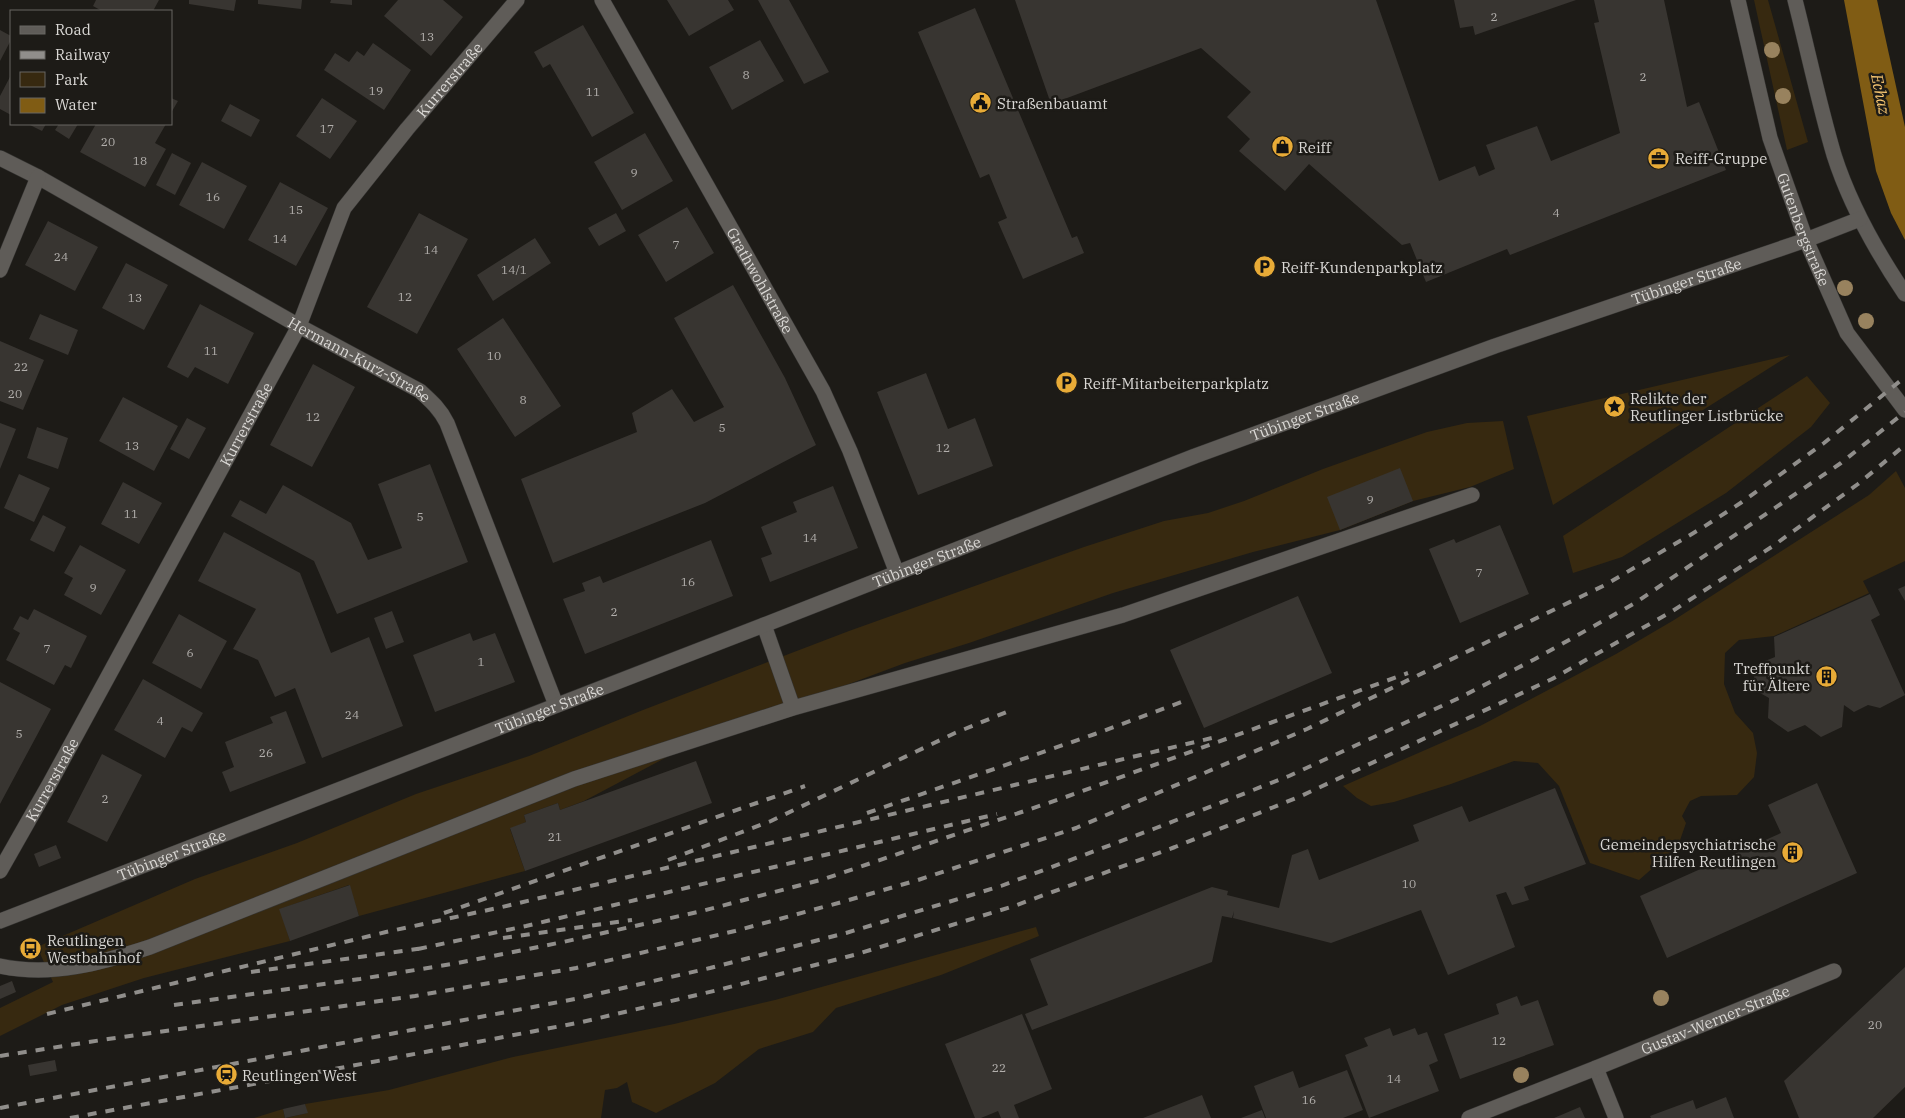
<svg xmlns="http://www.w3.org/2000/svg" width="1905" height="1118" font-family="'IBM Plex Serif',serif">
	<rect width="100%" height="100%" fill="#1d1b17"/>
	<path fill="#372910" d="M1754,0H1768L1808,142L1787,150Z
		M1790,355L1553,505L1527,416Z
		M1807,376L1830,403L1811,427L1726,493L1622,557L1573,573L1563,536Z
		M1503,421L1514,469L1470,487L1413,501L1340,530L1253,552L1113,593L969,643L905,663L699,740L584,801L560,810L558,803L524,815L526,822L510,829L525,871L359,916L349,885L280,909L290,941L144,978L62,1005L0,1036V1008L53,982L37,947L195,879L297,843L416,794L529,756L643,710L849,631L1084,547L1164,521L1208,513L1244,501L1323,469L1427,432L1467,423Z
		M1896,471L1905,488V561L1863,581L1869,593L1774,636L1739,640L1725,653L1724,684L1735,713L1753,733L1757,753L1754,777L1737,795L1701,796L1690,801L1682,816L1686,823L1678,846L1639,880L1590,863L1559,786L1538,763L1514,761L1451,784L1394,802L1371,806L1357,798L1343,786L1480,726L1616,654L1674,620L1869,495Z
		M1036,927L1039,936L941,975L836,1008L813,1032L759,1049L715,1083L656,1113L632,1102L627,1082L617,1088L605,1090L601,1118H286L307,1113L305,1104L389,1090L513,1057L674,1024L775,1000Z
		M283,1109L285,1118H254Z"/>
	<path fill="#805c14" d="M1844,0H1877L1905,127V240L1891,213L1876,171Z"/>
	<path fill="#383531" d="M96,0H159L153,11H102L93,6Z
		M189,0H236L234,11L189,4Z
		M258,0H302L301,9L258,4Z
		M331,0H352V5L330,3Z
		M398,0H443L463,17L431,56L384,16Z
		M667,0H728L734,10L689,36Z
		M758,0H789L829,72L804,84Z
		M1015,0H1376L1439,181L1475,166L1479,176L1495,169L1486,145L1537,126L1551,161L1620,133L1594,23L1599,22L1594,0H1664L1687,107L1699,102L1726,170L1510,255L1507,249L1426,282L1410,243L1402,245L1309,164L1285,191L1239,151L1250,139L1227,117L1251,92L1201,48L1051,104Z
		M1454,0H1576L1475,35L1473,26L1460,28Z
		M975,8L1072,238L1077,236L1084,253L1023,279L998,222L1007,218L989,174L980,178L918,32Z
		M583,25L634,113L592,137L550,64L543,68L534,52Z
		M0,30L11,36V40L0,61Z
		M760,40L784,81L732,110L709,67Z
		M373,43L411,70L384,110L324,70L335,53L349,62L357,51L364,56Z
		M11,75V115L0,109V96Z
		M171,98L178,101L171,113Z
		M322,98L357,121L330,159L296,136Z
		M230,104L260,120L251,137L221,121Z
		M28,124H46L42,131Z
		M59,124H78L69,139L55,130Z
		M96,124H166L155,143L166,149L145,187L80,152Z
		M645,133L673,181L622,210L594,162Z
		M172,153L191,163L175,195L156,185Z
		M202,162L247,186L224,229L179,205Z
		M280,182L328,208L296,266L248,240Z
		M687,207L714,253L666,282L638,235Z
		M419,213L468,239L417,334L367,307Z
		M616,213L626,231L599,246L588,228Z
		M48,221L98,247L75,291L25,265Z
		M535,238L551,263L493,301L477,275Z
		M126,263L168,285L144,330L102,308Z
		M733,285L785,378L816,445L705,503L553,563L521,479L637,432L632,413L672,389L694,422L724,407L674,318Z
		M200,304L254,333L228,384L195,367L188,378L167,367Z
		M40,314L78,330L68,355L29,339Z
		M503,318L561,406L515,437L457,349Z
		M0,341L44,360L23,410L0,401Z
		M313,364L355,387L312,467L270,445Z
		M926,373L948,429L975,418L993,466L918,495L877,392Z
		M123,397L178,426L154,471L99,441Z
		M187,418L206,428L189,459L170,449Z
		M0,423L16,429L0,469Z
		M37,427L68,438L58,469L27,458Z
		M430,464L468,562L337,614L314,561L231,516L240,500L266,514L283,485L351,523L368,560L402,548L378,484Z
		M1400,468L1413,501L1340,530L1327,497Z
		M19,474L50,488L34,522L4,508Z
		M123,482L162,503L139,544L101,524Z
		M833,486L858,548L770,582L761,558L772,554L761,527L797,512L793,502Z
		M43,515L66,527L54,552L30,540Z
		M1500,525L1529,594L1460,623L1429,549L1454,539L1456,543Z
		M224,532L300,573L331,653L369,637L403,726L322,758L295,688L275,697L258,660L233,649L256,609L198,581Z
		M711,540L733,596L585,654L563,599L585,591L582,583L600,576L603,583Z
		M80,545L126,570L101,615L64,595L73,578L64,573Z
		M1905,586V601L1898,589Z
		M1870,594L1880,615L1871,620L1905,695L1880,708L1868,705L1854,712L1844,705L1842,727L1821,737L1805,725L1788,732L1768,718L1769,698L1753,689L1755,665L1775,657L1774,637Z
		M1298,596L1332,673L1204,728L1170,650Z
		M34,609L87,636L71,668L65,665L54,685L6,660L20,633L13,629L20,616L28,620Z
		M392,611L404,642L386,649L374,618Z
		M179,614L227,641L201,689L152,663Z
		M470,633L473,641L495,633L515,682L435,712L413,655Z
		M143,679L203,713L192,732L182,727L165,758L114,730Z
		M0,682L51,709L0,804Z
		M286,711L306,763L230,792L222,772L234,767L225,742L273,723L270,717Z
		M102,754L142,775L107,842L67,822Z
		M696,761L712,803L525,871L510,828L526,822L524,815L558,803L560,810Z
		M1817,783L1857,873L1667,958L1640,896L1781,833L1768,805Z
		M1555,788L1586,864L1524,887L1529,900L1512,905L1506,892L1496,895L1515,947L1448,975L1421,910L1331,943L1233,918L1234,911L1232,918L1222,916L1212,962L1032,1030L1025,1014L1048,1005L1030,959L1212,887L1228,891L1227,895L1279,908L1292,855L1308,849L1319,880L1419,841L1413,825L1462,806L1469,822Z
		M56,845L61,858L39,867L34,854Z
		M350,885L359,916L290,941L279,909Z
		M1905,967V1087L1873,1118H1799L1784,1081Z
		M12,981L16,992L0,999V986Z
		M1517,996L1521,1006L1538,1000L1554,1045L1460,1079L1444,1034L1499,1014L1496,1004Z
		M1022,1014L1052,1089L1014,1105L1019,1118H1001L998,1111L981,1118H975L945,1044Z
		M1390,1028L1393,1036L1415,1028L1418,1035L1427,1032L1438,1061L1429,1065L1439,1091L1369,1118L1345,1055L1368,1046L1364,1038Z
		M55,1060L57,1071L30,1076L28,1065Z
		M1347,1070L1363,1110L1343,1118H1266L1254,1086L1293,1071L1299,1088Z
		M1202,1095L1211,1118H1143Z
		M1726,1097L1734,1118H1651L1650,1116L1693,1100L1696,1109Z
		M305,1104L308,1113L285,1118L283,1109Z
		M1580,1107L1585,1118H1554Z
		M1262,1110L1265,1118H1241Z"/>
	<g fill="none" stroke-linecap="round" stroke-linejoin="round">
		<defs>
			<path id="lane" d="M793,708L1123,615L1472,495
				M0,966C52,977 101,963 150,947L574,779L793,708L764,625"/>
			<g id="street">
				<path id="s1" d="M602,0L823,391L850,451L897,573"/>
				<path id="s2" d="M0,158L38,177L299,326L420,391C431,401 440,409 447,423L556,705"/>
				<path d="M0,270L38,177"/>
				<path id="s3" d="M0,871L50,783L299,326L344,208L407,129L517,0"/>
				<path d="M1596,1068L1616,1118"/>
				<path id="s4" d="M1469,1118L1596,1068L1834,971"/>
			</g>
			<g id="secondary">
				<path id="s5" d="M1738,0L1770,138L1806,240L1847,333L1905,410"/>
				<path d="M1795,0C1808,51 1819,104 1834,155C1850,205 1876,251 1905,294"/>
				<path id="s6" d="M0,921L764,625L1195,456L1495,346L1806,240L1860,219"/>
			</g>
		</defs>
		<use href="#lane" stroke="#353432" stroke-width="16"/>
		<use href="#street" stroke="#353432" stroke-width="16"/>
		<use href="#secondary" stroke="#353432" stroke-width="16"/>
		<use href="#lane" stroke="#5f5c58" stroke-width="15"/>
		<use href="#street" stroke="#5f5c58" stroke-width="15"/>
		<use href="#secondary" stroke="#5f5c58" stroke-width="15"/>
		<path stroke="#908e8b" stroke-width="4" stroke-dasharray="9 9" stroke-linecap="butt" d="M867,813L1095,734L1187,700
			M668,860L771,821L955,733L1009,711
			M444,913L805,786
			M503,938L632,920
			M418,949L526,926L997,814
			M251,972L424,948
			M174,1005L360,979L458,963L563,942L702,911L824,879L1063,798L1408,673
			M47,1014L386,932L502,907L1212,738
			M0,1056L108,1039L415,996L576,968L735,931L842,902L918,880L1076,828L1307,729L1605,585L1702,528L1742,502L1824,443L1905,377
			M0,1108L575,999L710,968L846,933L1001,886L1156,828L1289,776L1459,698L1535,659L1635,603L1841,463L1905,412
			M70,1118L383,1060L582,1022L718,990L854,955L1014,906L1175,847L1301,796L1552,679L1671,612L1773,546L1858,484L1905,445"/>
	</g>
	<g fill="#98825e">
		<circle cx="1772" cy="50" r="8"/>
		<circle cx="1783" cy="96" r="8"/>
		<circle cx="1845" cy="288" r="8"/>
		<circle cx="1866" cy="321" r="8"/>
		<circle cx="1661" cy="998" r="8"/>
		<circle cx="1521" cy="1075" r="8"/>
	</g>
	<defs>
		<symbol id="civic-disc" viewBox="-11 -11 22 22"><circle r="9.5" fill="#e8ab37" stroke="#1d1b17"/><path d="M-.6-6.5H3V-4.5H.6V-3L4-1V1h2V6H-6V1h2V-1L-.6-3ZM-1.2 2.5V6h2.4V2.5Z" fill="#111"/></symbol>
		<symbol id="shop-disc" viewBox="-11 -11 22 22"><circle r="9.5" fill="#e8ab37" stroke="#1d1b17"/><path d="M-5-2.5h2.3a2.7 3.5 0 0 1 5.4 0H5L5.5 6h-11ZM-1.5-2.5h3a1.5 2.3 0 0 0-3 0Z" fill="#111"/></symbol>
		<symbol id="office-disc" viewBox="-11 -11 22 22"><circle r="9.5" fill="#e8ab37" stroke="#1d1b17"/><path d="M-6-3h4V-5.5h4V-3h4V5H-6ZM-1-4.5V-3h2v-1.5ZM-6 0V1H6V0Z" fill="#111"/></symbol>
		<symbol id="parking-disc" viewBox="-11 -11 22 22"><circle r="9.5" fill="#e8ab37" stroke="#1d1b17"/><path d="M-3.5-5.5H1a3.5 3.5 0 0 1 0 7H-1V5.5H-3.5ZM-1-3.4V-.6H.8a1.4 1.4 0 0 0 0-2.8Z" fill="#111"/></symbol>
		<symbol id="sight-disc" viewBox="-11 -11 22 22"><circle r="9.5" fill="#e8ab37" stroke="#1d1b17"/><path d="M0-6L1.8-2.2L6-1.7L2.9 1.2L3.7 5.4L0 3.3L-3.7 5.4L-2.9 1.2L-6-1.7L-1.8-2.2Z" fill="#111"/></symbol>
		<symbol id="building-disc" viewBox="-11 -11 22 22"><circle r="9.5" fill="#e8ab37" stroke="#1d1b17"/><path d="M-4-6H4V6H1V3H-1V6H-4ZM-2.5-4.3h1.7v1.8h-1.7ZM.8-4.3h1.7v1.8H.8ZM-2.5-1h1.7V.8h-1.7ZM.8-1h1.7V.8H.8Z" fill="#111"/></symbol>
		<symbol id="bus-disc" viewBox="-11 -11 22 22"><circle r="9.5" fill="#e8ab37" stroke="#1d1b17"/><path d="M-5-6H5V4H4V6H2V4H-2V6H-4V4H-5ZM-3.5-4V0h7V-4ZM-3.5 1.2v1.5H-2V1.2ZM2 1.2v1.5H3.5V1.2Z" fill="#111"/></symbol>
		<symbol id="station-disc" viewBox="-11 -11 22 22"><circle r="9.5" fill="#e8ab37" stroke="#1d1b17"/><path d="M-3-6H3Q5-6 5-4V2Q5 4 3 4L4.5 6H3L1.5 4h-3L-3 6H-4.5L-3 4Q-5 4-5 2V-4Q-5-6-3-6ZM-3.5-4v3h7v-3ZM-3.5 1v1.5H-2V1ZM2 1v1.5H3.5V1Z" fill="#111"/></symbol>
	</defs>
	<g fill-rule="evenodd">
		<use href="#civic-disc" x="968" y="90" width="25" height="25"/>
		<use href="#shop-disc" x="1270" y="134" width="25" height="25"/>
		<use href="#office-disc" x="1646" y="146" width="25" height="25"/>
		<use href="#parking-disc" x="1252" y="254" width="25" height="25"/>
		<use href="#parking-disc" x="1054" y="370" width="25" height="25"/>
		<use href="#sight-disc" x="1602" y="394" width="25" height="25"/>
		<use href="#building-disc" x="1814" y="664" width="25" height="25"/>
		<use href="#building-disc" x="1780" y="840" width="25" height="25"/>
		<use href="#bus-disc" x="18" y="936" width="25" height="25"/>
		<use href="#station-disc" x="214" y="1062" width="25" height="25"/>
	</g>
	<g text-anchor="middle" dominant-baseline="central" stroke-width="5" stroke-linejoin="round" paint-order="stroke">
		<g font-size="12" fill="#b2afac">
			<text x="1494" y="16">2</text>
			<text x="427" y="36">13</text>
			<text x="746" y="74">8</text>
			<text x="1643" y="76">2</text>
			<text x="376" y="90">19</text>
			<text x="593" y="91">11</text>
			<text x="327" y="128">17</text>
			<text x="108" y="141">20</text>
			<text x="140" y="160">18</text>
			<text x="634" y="172">9</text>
			<text x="213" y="196">16</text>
			<text x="296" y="209">15</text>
			<text x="1556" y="212">4</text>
			<text x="280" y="238">14</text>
			<text x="676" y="244">7</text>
			<text x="431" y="249">14</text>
			<text x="61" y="256">24</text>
			<text x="514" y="269">14/1</text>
			<text x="405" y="296">12</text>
			<text x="135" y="297">13</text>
			<text x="211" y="350">11</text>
			<text x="494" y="355">10</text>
			<text x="21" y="366">22</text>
			<text x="15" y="393">20</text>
			<text x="523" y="399">8</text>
			<text x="313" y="416">12</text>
			<text x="722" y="427">5</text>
			<text x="132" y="445">13</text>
			<text x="943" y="447">12</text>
			<text x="1370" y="499">9</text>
			<text x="131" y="513">11</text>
			<text x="420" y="516">5</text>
			<text x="810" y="537">14</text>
			<text x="1479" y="572">7</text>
			<text x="688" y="581">16</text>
			<text x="93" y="587">9</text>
			<text x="614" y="611">2</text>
			<text x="47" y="648">7</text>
			<text x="190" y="652">6</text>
			<text x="481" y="661">1</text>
			<text x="352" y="714">24</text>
			<text x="160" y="720">4</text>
			<text x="19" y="733">5</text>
			<text x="266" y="752">26</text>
			<text x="105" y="798">2</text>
			<text x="555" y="836">21</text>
			<text x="1409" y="883">10</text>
			<text x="1875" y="1024">20</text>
			<text x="1499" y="1040">12</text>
			<text x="999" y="1067">22</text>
			<text x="1394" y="1078">14</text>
			<text x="1309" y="1099">16</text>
		</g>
		<g font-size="15" fill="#dad8d5" stroke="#1d1b17">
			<text stroke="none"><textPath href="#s3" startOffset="914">Kurrerstraße</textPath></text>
			<text stroke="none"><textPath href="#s5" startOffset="239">Gutenbergstraße</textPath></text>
			<text stroke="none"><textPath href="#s6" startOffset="1804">Tübinger Straße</textPath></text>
			<text stroke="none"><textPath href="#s1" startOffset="322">Grathwohlstraße</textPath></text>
			<text stroke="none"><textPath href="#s2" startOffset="412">Hermann-Kurz-Straße</textPath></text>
			<text stroke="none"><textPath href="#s6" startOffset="1399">Tübinger Straße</textPath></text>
			<text stroke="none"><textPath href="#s3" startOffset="510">Kurrerstraße</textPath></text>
			<text stroke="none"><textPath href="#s6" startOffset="994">Tübinger Straße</textPath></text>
			<text stroke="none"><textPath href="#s6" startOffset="589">Tübinger Straße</textPath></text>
			<text stroke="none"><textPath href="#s3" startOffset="105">Kurrerstraße</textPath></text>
			<text stroke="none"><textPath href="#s6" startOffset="184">Tübinger Straße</textPath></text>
			<text stroke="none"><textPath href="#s4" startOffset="265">Gustav-Werner-Straße</textPath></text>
		</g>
		<g font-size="15" fill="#dad8d5" stroke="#1d1b17" text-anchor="start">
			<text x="997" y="103">Straßenbauamt</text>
			<text x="1298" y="147">Reiff</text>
			<text x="1675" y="158">Reiff-Gruppe</text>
			<text x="1281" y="267">Reiff-Kundenparkplatz</text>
			<text x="1083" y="383">Reiff-Mitarbeiterparkplatz</text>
			<text x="1630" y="398">Relikte der<tspan x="1630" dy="17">Reutlinger Listbrücke</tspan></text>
			<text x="1810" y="668" text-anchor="end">Treffpunkt<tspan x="1810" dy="17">für Ältere</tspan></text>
			<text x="1776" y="844" text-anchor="end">Gemeindepsychiatrische<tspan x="1776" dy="17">Hilfen Reutlingen</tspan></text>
			<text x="47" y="940">Reutlingen<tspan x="47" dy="17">Westbahnhof</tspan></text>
			<text x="242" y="1075">Reutlingen West</text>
		</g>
		<g font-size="16" font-style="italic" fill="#fdcb74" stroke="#1d1b17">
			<text transform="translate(1881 94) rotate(78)">Echaz</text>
		</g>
	</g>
	<rect x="10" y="10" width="162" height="115" fill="#1d1b17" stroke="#696763"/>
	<rect x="20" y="26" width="25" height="8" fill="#5f5c58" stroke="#696763"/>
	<text x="55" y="35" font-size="15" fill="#dad8d5">Road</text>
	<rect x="20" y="51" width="25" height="8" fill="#908e8b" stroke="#696763"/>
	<text x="55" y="60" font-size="15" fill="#dad8d5">Railway</text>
	<rect x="20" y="72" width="25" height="15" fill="#372910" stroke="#696763"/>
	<text x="55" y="85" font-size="15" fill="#dad8d5">Park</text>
	<rect x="20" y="98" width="25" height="15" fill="#805c14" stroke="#696763"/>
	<text x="55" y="110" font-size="15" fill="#dad8d5">Water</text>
</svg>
